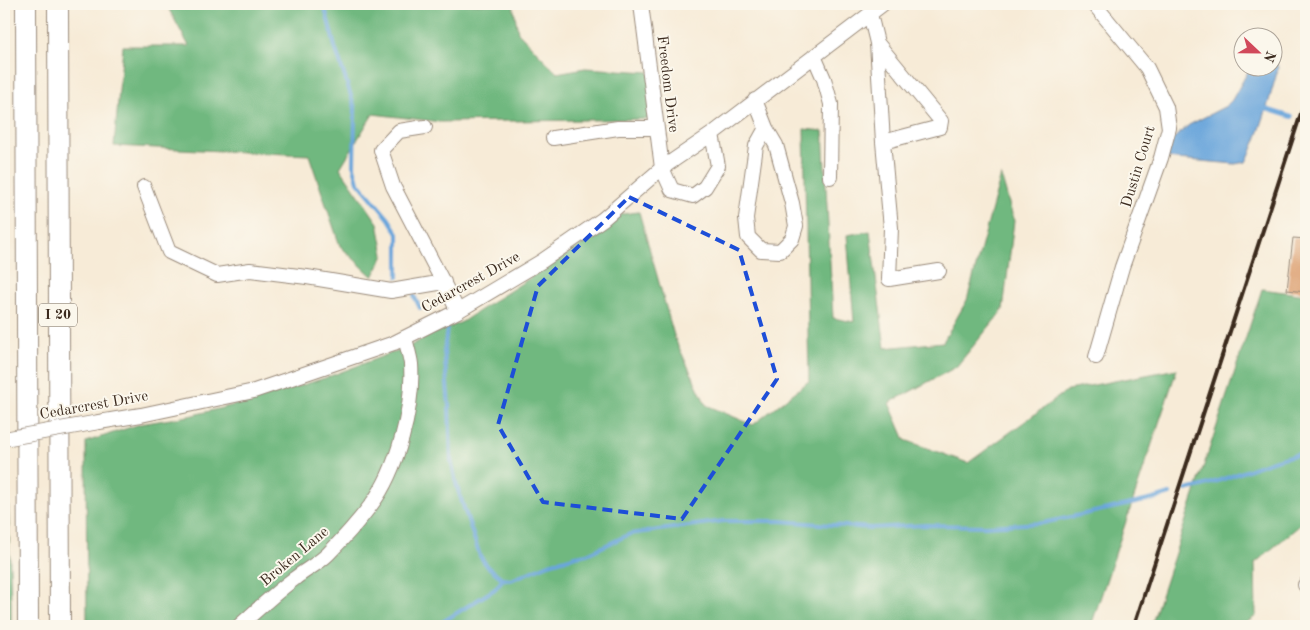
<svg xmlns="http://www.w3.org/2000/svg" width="1310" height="630" font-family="'Old Standard TT',serif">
	<rect width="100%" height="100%" fill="#fbf7ec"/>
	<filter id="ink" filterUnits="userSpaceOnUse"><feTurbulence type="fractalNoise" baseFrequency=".02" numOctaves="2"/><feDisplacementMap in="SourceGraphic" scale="10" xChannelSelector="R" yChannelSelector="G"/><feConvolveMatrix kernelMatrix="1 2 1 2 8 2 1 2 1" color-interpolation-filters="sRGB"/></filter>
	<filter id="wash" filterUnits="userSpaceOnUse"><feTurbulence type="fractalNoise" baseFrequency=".0096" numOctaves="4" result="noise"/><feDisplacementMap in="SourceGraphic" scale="20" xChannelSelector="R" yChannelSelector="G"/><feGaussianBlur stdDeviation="1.12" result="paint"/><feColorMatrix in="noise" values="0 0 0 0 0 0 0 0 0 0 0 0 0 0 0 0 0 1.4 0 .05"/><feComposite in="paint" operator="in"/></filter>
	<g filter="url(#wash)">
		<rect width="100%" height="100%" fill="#f7ebd7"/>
		<path fill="#70b87f" stroke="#56714e" d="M166,4H513L518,32L557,73L585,68L649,72L655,119L441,122L373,114L340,168L378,223L384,255L373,277L340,246L309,155L114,146L123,46H189Z
			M804,129L823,131L833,318L854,322L847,235L870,231L885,348L943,342L967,300L1001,175L1014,221L1003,310L956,367L889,403L905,440L968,463L1068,390L1177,369L1091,626H87L86,442L140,424L189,416L255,400L325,378L410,346L432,334L462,322L480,310L603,231L622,214L639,212L675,339L706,405L753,425L809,381Z
			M1262,289L1306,295V520L1255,563L1256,616L1241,626H1151Z
			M7,458L11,604V626H4V459Z"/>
		<path fill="#6aa6db" stroke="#52687c" d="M1273,61L1277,64L1278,69C1269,100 1261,133 1246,162L1235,164L1165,158L1173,139L1189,125L1226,106L1232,100L1250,68H1272Z"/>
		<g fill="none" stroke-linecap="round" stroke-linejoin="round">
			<path stroke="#6aa6db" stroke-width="4" d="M324,4L335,47L355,108L354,167L358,182L389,219L398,234V277
				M1266,109L1292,117
				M414,296L420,308
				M447,329L444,351L449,406L451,460L457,487L480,556L487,566L503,579L511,580L549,564L576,556L587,554L630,534L724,521H781L871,528L926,525L986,526L1043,523L1154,499L1170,494
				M1186,490C1228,482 1264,459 1306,453
				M436,626L495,589L503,579"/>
		</g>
		<g id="blocks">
			<path fill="#d99664" d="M1293,238L1306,239V292L1287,290Z"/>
		</g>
	</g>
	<g filter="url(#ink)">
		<use href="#blocks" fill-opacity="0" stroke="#998a7a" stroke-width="1"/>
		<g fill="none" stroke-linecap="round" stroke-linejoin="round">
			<defs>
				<path id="minor" d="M641,4L662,168L672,190L693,196L705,187L718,166L712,134
					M1094,4L1147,68L1166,107L1169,128L1161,158L1122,267L1096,357
					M870,14L877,43L941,121L940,127L883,142L891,228L889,279L939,271
					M877,43L883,142
					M814,56L824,79L831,104L830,177
					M755,100L766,128L776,145L792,203L796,226L792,239L780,251L761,250L748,237L746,218L756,146L766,128
					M425,127L399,131L381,150L393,186L458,311
					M553,138L618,128H656
					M144,187L169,252L217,275L250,270L307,277L391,291L444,282
					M99,422L141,415L254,391L394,343L458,311L542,261L603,219L662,168L712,134L883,4
					M1305,585H1306
					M239,626C257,610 275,593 294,579C305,570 318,564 328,554C343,539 358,522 371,505C397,471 414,407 411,364C410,356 407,347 405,338"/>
				<path id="highway" d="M26,4L28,626
					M58,4L60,626"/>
			</defs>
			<use href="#minor" stroke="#998a7a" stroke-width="16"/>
			<use href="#highway" stroke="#998a7a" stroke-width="22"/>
			<use href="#minor" stroke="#fff" stroke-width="14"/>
			<use href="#highway" stroke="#fff" stroke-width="20"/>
			<path stroke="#3b2a1e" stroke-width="4" d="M1134,626L1306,98"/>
			<defs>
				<path id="minor-bridge" d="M4,439L99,422"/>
			</defs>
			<use href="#minor-bridge" stroke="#998a7a" stroke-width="16" stroke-linecap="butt"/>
			<use href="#minor-bridge" stroke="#fff" stroke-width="14"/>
		</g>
	</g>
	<path fill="none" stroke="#1d4ed8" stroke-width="4" stroke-dasharray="10 6" stroke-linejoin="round" d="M629,197L739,250L777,379L682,519L543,502L498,425L538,286Z"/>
	<g text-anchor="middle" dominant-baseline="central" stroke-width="4" stroke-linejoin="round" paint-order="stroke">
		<rect fill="#fbf7ec" stroke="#75685c" stroke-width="1" x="39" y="303.5" width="38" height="23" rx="4"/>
		<g font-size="14" font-weight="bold" fill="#3b2a1e">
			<text x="58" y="315">I 20</text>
		</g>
		<g font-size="15" fill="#3b2a1e" stroke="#fbf7ec">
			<text transform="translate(667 84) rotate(83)">Freedom Drive</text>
			<text transform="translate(1139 167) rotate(-73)">Dustin Court</text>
			<text transform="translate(471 283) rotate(-29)">Cedarcrest Drive</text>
			<text transform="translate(94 406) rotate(-10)">Cedarcrest Drive</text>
			<text transform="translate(295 557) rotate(-40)">Broken Lane</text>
		</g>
	</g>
	<rect width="1310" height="630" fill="none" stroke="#fbf7ec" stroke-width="20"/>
	<g transform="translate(1258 52) rotate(112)"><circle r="24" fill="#fbf7ec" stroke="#aea59a"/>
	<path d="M0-4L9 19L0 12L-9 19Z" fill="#d1495b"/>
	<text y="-8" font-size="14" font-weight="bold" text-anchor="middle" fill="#3b2a1e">N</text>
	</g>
</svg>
